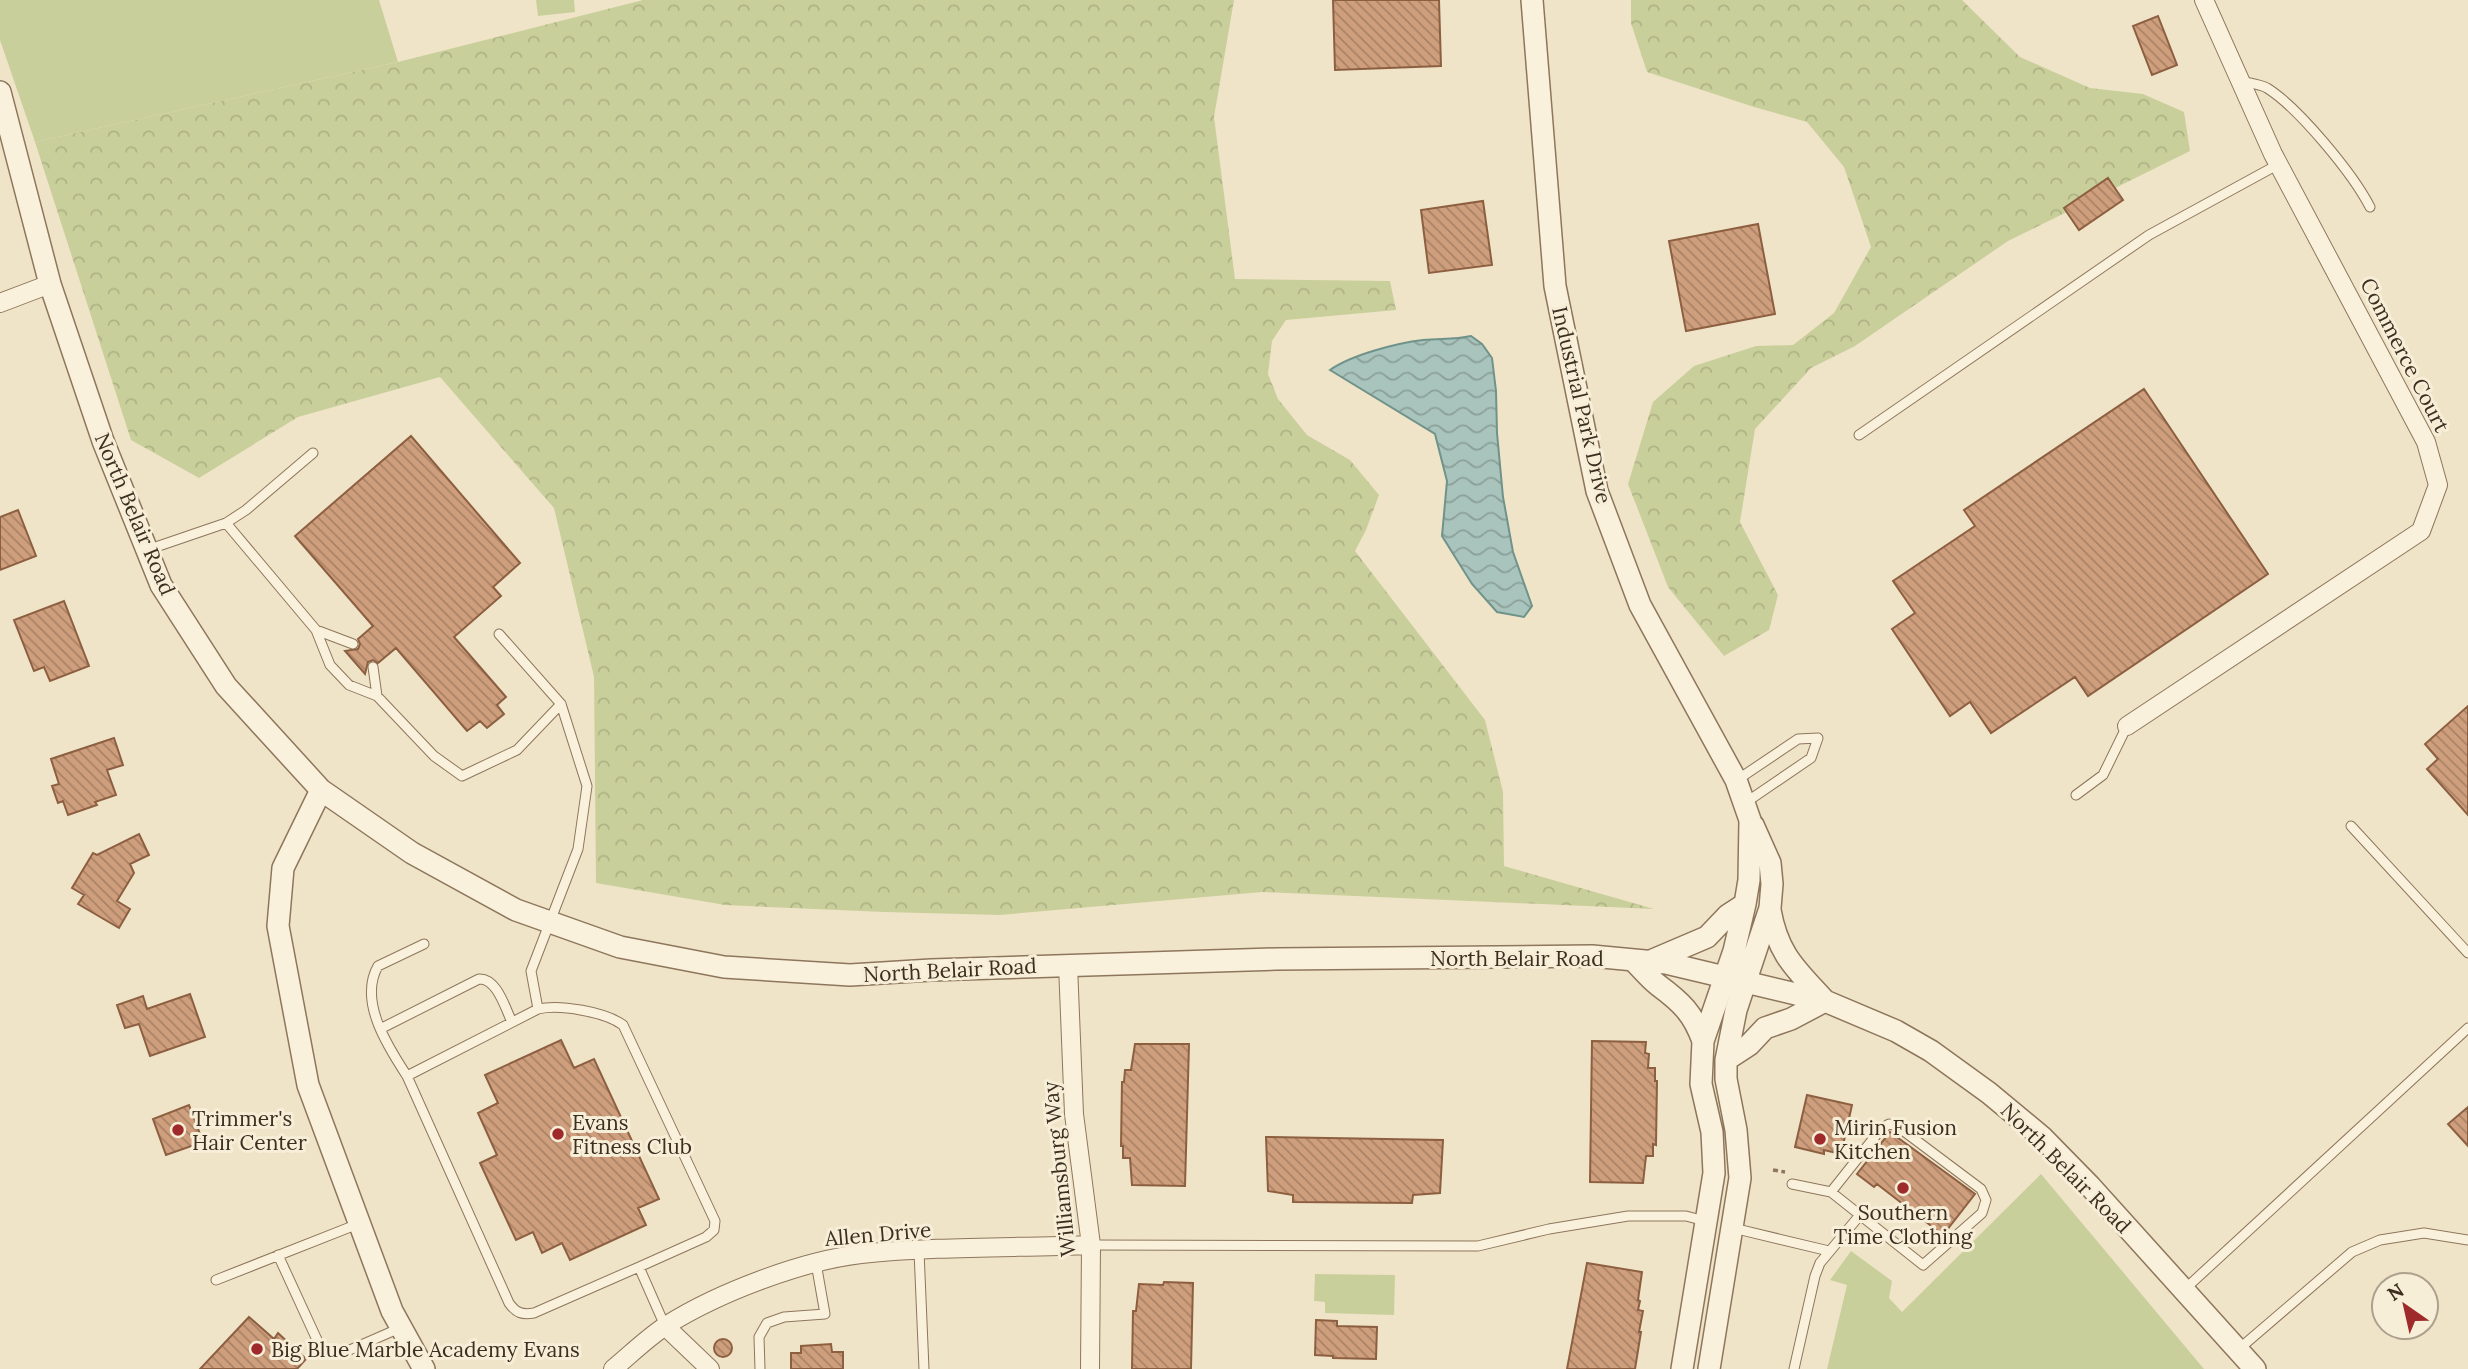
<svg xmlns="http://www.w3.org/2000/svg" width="2468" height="1369" font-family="Lora,serif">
	<defs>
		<pattern id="forest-crowns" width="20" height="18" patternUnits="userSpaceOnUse" patternTransform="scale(1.75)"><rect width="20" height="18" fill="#c9cf9b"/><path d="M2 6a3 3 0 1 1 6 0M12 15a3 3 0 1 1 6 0" fill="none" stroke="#aeb285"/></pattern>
		<pattern id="water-waves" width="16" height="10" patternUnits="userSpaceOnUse" patternTransform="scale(1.75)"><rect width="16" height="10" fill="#a9c4bc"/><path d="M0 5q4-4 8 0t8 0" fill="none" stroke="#8ba098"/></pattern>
		<pattern id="building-back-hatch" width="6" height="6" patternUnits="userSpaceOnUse" patternTransform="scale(1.75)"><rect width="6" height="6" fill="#cf9f7d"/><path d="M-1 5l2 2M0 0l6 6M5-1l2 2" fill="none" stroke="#a98266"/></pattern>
	</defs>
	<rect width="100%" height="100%" fill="#f0e4c8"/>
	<path fill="#c9cf9b" d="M0,0H379L398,62L35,142L0,40Z
		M536,0H574L575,12L538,16Z
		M2041,1174L2204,1369H1827L1847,1285L1830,1280L1851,1251L1892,1281L1889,1298L1902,1312Z
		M1315,1274L1395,1275L1394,1315L1325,1313V1302L1314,1301Z"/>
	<path fill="url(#forest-crowns)" d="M643,0H1234L1214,117L1235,279L1390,281L1396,310L1286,320L1272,341L1268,374L1278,399L1307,435L1350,460L1379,495L1366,530L1355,551L1485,720L1503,792L1504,866L1654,909L1262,892L1000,915L884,912L725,905L596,883L594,677L554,508L440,377L298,417L199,478L131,440L35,142L398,62Z
		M1631,0H1962L2020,57L2090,88L2143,94L2184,112L2190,151L2008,241L1855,346L1811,368L1755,429L1740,522L1778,595L1769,630L1724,656L1668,587L1628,484L1653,402L1694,366L1756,346L1793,345L1834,313L1871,247L1844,167L1807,122L1754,107L1647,72L1631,23Z"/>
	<path fill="url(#water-waves)" stroke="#6f938a" stroke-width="2" d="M1471,336L1482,344L1492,358L1496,391L1497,433L1503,497L1513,552L1532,606L1524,617L1497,612L1472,584L1442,536L1447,481L1435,434L1330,370C1351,355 1397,343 1423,340C1440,338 1453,340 1471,336Z"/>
	<path fill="url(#building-back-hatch)" stroke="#8d5f41" stroke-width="2" d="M1333,0H1439L1441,66L1335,70Z
		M2158,16L2177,65L2152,75L2133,26Z
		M2108,178L2123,200L2079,230L2064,208Z
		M1483,201L1492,265L1429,273L1421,210Z
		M1758,224L1775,314L1686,331L1669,241Z
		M2144,389L2268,574L2088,696L2075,677L1991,733L1970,702L1950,716L1892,629L1915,613L1893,581L1975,526L1964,510Z
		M411,436L520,563L493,587L501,596L454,637L506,697L497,705L504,714L487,728L480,721L467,731L396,648L378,663L373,660L368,662L365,674L345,651L358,649L360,644L358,639L373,626L295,536Z
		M18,510L36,556L0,570V517Z
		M64,601L89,666L50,681L44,667L34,671L14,620Z
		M2468,706V815L2427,769L2438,759L2425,744Z
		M114,738L123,765L107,770L116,795L95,802L97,805L68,815L63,801L58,803L52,786L59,784L51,759Z
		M139,834L149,855L130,864L134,873L117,901L130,909L119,928L78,904L84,895L72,888L93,853L97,855Z
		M190,994L205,1037L150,1056L139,1024L125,1028L117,1005L143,996L147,1009Z
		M561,1040L574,1068L594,1059L659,1199L638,1208L646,1225L570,1260L562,1243L542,1253L533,1232L516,1240L480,1163L497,1155L478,1113L498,1103L485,1075Z
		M1592,1041L1646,1042L1645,1053L1649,1054L1648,1068H1655V1081H1657L1656,1145L1653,1144V1156H1646L1643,1183L1590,1182Z
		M1135,1044H1189L1185,1186L1132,1185L1130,1158H1123V1146H1121L1122,1082H1124L1125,1070H1131Z
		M1807,1095L1852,1105L1841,1154L1824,1150V1154L1795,1147Z
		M189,1105L203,1142L166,1155L153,1119Z
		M2468,1107V1146L2448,1124Z
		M1890,1132L1975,1194L1943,1235L1877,1184L1874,1187L1857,1174Z
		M1266,1137L1443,1140L1440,1193L1413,1195L1412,1203L1293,1202V1195L1268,1191Z
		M1587,1263L1642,1272L1638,1300L1640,1301L1638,1310L1643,1311L1639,1332H1641L1635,1369H1567Z
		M1164,1282L1193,1283L1191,1369H1132L1133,1311H1136L1139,1284L1163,1285Z
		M249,1317L274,1339L278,1333L306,1359L297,1369H200Z
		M1316,1320L1337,1321V1326L1377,1327L1376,1359L1333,1358V1356L1315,1355Z
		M714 1348a9 9 0 1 1 18 0a9 9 0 1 1-18 0Z
		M831,1344L832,1352H843V1369H791V1353H801V1346Z"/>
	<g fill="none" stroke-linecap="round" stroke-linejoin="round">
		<defs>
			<path id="service" d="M2241,81C2249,83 2260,84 2267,88C2299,108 2353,174 2370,207
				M1859,435L2149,235L2279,164
				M226,523L316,630L330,665L349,685L377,696L434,756L462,776L517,750L561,704L499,634
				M147,550L226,523L246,510L313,453
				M316,630L353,644
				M373,667L377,696
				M561,704L587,786L578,849L531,971L538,1009C560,1004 605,1012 623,1025L715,1221L714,1230L706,1237L639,1267L665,1326
				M1737,780L1798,739L1818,738L1811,758L1745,803
				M2076,795L2103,775L2127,726
				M2351,826L2468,953
				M538,1009L407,1076L509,1303C516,1313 522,1315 534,1313L639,1267
				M382,1028L479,979C497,978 505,1008 512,1022
				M407,1076C388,1047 358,1001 378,966L424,944
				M1792,1184L1831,1192L1923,1265L1982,1213L1986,1200L1981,1189L1897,1126L1889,1124L1881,1129L1831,1192
				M1733,1228L1829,1251
				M1091,1245L1478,1246L1549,1229L1628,1216H1686L1705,1221
				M919,1251L924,1369
				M278,1255L318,1342L326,1352H345L400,1328
				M216,1280L358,1224
				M2185,1289L2468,1028
				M2239,1349L2352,1252L2380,1240L2424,1233L2468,1240
				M760,1369L759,1337L767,1323L784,1317L825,1314L816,1263
				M1794,1369L1815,1276L1820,1263L1860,1215"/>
			<path id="minor" d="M0,303L50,284
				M2127,726L2421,531L2438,485L2426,442L2273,154L2204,0
				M1068,965L1074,1114L1091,1245L1090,1369
				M665,1326L710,1369
				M613,1369C630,1355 648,1337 667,1325C718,1293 801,1261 861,1254C937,1246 1015,1248 1091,1245"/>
			<path id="tertiary" d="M1532,0L1555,286L1597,491L1640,605L1736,780L1750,820L1749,880L1745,904L1734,951L1703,1041L1701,1084L1712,1132L1714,1173L1682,1369
				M0,92L50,284L103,441L161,585L226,686L321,790L412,853L516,910L620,947L724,967L850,975L931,970L1276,959L1592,956L1666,963L1825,1001L1896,1031L1931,1051L1989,1093L2042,1137L2090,1186L2255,1369
				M321,790L283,868L278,926L308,1085L392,1311L424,1369
				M1633,960C1641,968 1649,978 1658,985C1681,1002 1693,1013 1703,1041
				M1653,960L1707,937L1728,915L1745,904
				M1726,1060L1749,1045L1765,1028L1791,1019L1825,1001C1796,969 1778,955 1770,910
				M1709,1369L1740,1178L1736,1130L1726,1079V1060L1736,1010L1770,908L1772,884L1770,863L1753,825"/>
		</defs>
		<use href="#service" stroke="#8d765c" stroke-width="11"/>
		<use href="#minor" stroke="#8d765c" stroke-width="20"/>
		<use href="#tertiary" stroke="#8d765c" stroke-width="24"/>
		<path stroke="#8d765c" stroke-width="3.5" stroke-dasharray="5 3.5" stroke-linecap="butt" d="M1773,1170L1785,1172
			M1889,1220L1898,1207"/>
		<use href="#service" stroke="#faf1dc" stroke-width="9"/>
		<use href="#minor" stroke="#faf1dc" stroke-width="18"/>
		<use href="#tertiary" stroke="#faf1dc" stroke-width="21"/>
	</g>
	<g fill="#9e2a2b" stroke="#f7eed8" stroke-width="2.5">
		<circle cx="178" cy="1130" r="7"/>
		<circle cx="558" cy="1134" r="7"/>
		<circle cx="1820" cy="1139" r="7"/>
		<circle cx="1903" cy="1188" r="7"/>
		<circle cx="257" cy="1349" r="7"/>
	</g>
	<g text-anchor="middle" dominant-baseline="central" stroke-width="6" stroke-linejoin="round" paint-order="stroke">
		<g font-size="21" fill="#3d2e20" stroke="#f7eed8">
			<text transform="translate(2405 355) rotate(63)">Commerce Court</text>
			<text transform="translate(1582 405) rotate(77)">Industrial Park Drive</text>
			<text transform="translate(135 514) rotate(67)">North Belair Road</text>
			<text x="1517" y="958">North Belair Road</text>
			<text transform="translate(950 970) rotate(-3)">North Belair Road</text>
			<text transform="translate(2066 1168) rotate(45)">North Belair Road</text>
			<text transform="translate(1059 1169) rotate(-96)">Williamsburg Way</text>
			<text transform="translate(878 1234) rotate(-5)">Allen Drive</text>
		</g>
		<g font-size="21" fill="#3d2e20" stroke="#f7eed8" text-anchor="start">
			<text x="192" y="1118">Trimmer's<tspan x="192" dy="24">Hair Center</tspan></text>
			<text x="572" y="1122">Evans<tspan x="572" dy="24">Fitness Club</tspan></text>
			<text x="1834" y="1127">Mirin Fusion<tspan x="1834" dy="24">Kitchen</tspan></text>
			<text x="1903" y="1212" text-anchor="middle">Southern<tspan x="1903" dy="24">Time Clothing</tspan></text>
			<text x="271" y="1349">Big Blue Marble Academy Evans</text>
		</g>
	</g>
	<g transform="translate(2405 1306) rotate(326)"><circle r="33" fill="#f7eed8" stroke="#ada18e" stroke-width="2"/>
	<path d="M0-5L12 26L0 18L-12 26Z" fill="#9e2a2b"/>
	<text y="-10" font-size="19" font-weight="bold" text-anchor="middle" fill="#3d2e20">N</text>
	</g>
</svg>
